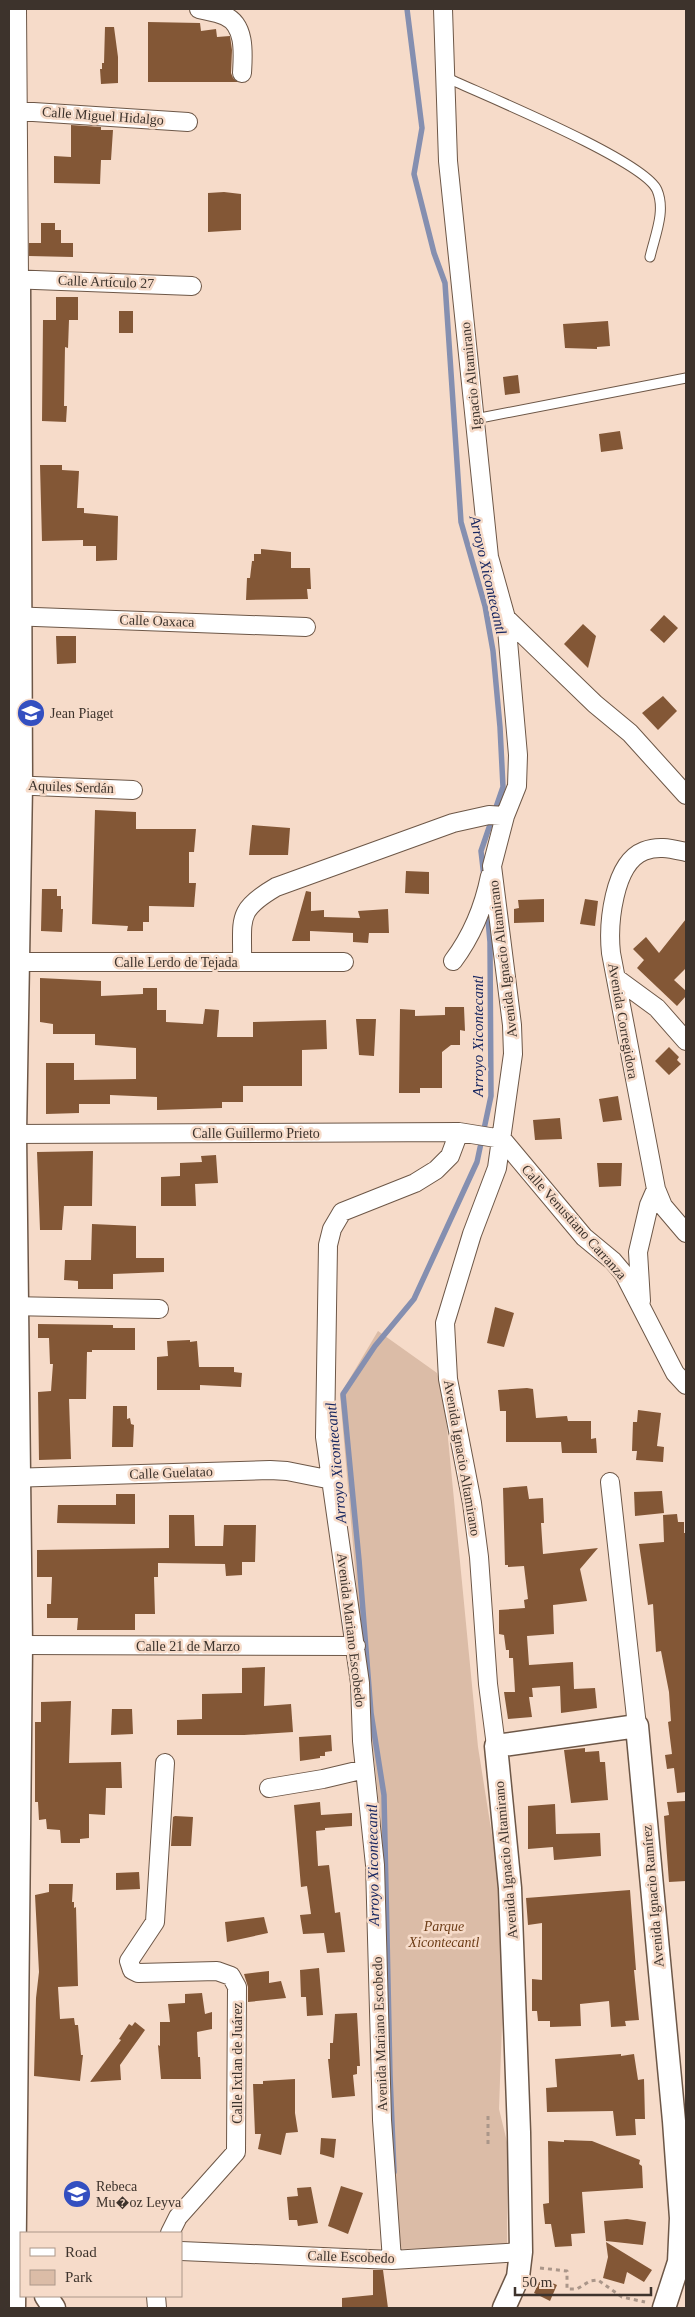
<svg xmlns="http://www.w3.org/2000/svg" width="695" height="2317" font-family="'Times New Roman',serif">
	<rect width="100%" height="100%" fill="#f6dbc9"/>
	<path fill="#dbbca7" d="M378,1331L437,1373L444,1397L478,1747L498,1873L505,1939L499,2109L507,2142V2247L399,2249C395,2191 390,2132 388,2074C385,1952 387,1828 367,1707L340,1395Z"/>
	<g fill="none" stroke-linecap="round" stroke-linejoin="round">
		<path stroke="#858fb0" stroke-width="5.5" d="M407,9L422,128L414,174L434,253L445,283L461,522L485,606L493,651L500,727L503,787L481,851L484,877
			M394,2172L390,2075L384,1795L371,1713L359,1560L343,1394L375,1346L414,1299L477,1162L491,1096L490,942L487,908"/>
	</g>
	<path fill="#835736" d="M148,22L200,23L201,31L216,29L217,37L230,36L232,50L231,73L233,78L238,82H148Z
		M105,27H114L118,57V83L101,84L100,69H102V63H104Z
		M71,125L101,127V130H113L111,160H101L100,184L54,183V156L71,157Z
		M224,192L241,194V230L208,232V193Z
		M41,223H55V230H61V243H73V257L29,256V243H41Z
		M56,297H78V320H69L68,348L65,347L64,406H67L66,422L42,421L43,320H64H56Z
		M119,311H133V333H119Z
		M608,321L610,346L597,347V349L565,348L563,324Z
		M518,375L520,393L505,395L503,377Z
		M620,431L623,449L601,452L599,434Z
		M40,465H62V470L79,471L77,508H84V513L118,516L117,560L96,561V546H83V540L42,541Z
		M261,549L291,552V568H310L311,589H307L308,599L246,600L247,578H250L252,561H254V554H261Z
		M664,615L678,628L664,643L650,630Z
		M583,624L596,636L588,668L564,644Z
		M56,636H76V663L57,664Z
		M663,696L677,711L658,730L642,713Z
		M95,810L136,812V829H196L194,852H189V883H196L194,907L149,906V922H143V931H127L128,926L92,924Z
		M252,825L290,828L288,855H249Z
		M406,871L429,872V894L405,893Z
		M42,889H57V896H61V909H63L62,932L41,931Z
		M306,891L311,892V911L324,910V917L360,918L358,911L388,909L389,933H369L368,943L353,942V933L310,931V941H292Z
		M544,899V922L514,923V909L519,908L518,900Z
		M585,899L598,901L595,926L580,924Z
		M686,919V968L674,980L686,991V996L677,1006L637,968L644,960L633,949L646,937L659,953Z
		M40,978L101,981V996L143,994V988H157V1010H166V1022L203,1024L205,1009L219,1010L217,1037H253V1022L326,1020L327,1049L302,1050V1086H243V1102H222V1108L157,1110V1097L110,1095V1104H79V1113L46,1114V1063H74V1080L136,1079V1048L95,1045V1034H53V1024L40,1022Z
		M445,1007H464L465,1031L460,1030V1045H451L442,1052V1088H420V1093H399L400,1009L415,1010V1016L445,1015Z
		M356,1019H376L374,1056L359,1055Z
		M669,1047L679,1057L677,1060L681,1064L669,1075L655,1061Z
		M618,1096L622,1120L603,1122L599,1099Z
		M560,1118L562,1139L535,1140L533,1120Z
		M93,1151L92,1206H64L62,1230H40L37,1152Z
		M216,1155L218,1183L195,1184L196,1206H161V1177L180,1176V1163L202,1162L201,1156Z
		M597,1163H622L621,1186L599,1187Z
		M92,1224L136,1226V1258H164V1272L113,1274V1289H78V1281L64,1280L65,1260H91Z
		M495,1307L514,1313L504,1347L487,1343Z
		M38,1324L113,1325V1328H135V1350H92V1352H87L86,1399H69L71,1459L39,1460L38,1392L51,1391L53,1364H50L49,1338H38Z
		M190,1340V1342L197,1341L199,1367H234V1372L242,1373L241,1387L200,1385V1390H157V1357L168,1356L167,1341Z
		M527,1388L533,1389L536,1418L567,1416L568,1421H591V1439L596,1438L597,1453H562L561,1442H506V1411H500L498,1390Z
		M113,1406H127V1419L130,1418L131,1424L134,1425L133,1447H112Z
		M638,1410L661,1413L657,1446L664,1447L663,1462L636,1460L637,1451H632L633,1422H637Z
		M527,1486L529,1499L543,1498L544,1523H541L543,1554L598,1548L580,1569L587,1601L553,1605L554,1634L527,1636L529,1665L573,1662L574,1689L595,1688L597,1708L561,1713L560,1686L532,1688L533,1697H529L532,1717L508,1719L504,1692H515L513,1658H509V1650H506L504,1635L499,1634V1610L525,1608L524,1600L528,1599L524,1566L508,1567V1565H505L503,1488Z
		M662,1491L664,1513L635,1516L634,1492Z
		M116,1494H135V1524L57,1523L58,1505H116Z
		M677,1514L678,1522H684V1533H686V1792L677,1793L674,1768L667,1769L665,1755L672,1754L668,1722L671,1721L669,1692L661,1651L656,1652L653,1604L648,1605L639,1544L664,1542L663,1515Z
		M169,1515H194L195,1546H223L224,1525H256L255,1562H242V1575L226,1576L225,1564L158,1563V1577H154L155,1614H135V1630H77L78,1618H47V1604H51L52,1577H37V1550L169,1548Z
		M265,1667L264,1706L291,1704L293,1732L244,1735H177V1720L202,1719V1694L242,1693V1668Z
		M71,1701L69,1763L121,1762L122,1788H106L105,1815L89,1814V1838L80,1839V1843H61L60,1830L47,1829L46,1819L39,1820L38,1802H35V1722H41V1702Z
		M112,1709H132L133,1734L111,1735Z
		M331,1735L332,1751L325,1752V1756H320V1758L300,1761L299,1737Z
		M585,1748V1752L599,1751L600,1762H605L608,1800L571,1803L564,1750Z
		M686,1801V1881L669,1882L664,1816L669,1815L667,1802Z
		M320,1802L321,1815L352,1813V1826L325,1828V1830L316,1831L318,1866L329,1865L335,1913L340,1912L345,1952L327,1953L324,1933L303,1934L300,1915L311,1914L307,1886L301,1887L294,1805Z
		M555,1804L556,1834L600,1833L601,1856L554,1860L553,1847L528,1849V1806Z
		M175,1816L193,1817L191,1846H171L173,1817Z
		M139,1872L140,1889L116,1890V1873Z
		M49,1884H73L72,1902H74V1908L76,1907L78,1986L58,1987L60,2019L74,2018L75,2025H78L81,2055H83L80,2081L34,2076L36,1998L39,1972L35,1895L49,1892Z
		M630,1890L636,1970H634L639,2020L625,2021L626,2026L611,2027L609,2001L580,2004L581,2026L550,2027V2021H538L537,2011H532V1979L542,1980V1923L528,1925L526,1898Z
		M264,1917L268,1933L227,1942L225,1922Z
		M319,1968L323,2015L307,2016L306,1997H301L300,1970Z
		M269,1971V1983L281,1981L286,1998L248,2002V1987L244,1974Z
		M202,1993L205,2014L212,2012V2029L197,2032L198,2057H200L201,2079H161L158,2045L160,2046V2022H170L168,2004L185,2003V1994Z
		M357,2013L360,2066H357V2074L353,2075L355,2096L332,2098L328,2059H330V2043H333L335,2014Z
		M135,2022L145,2030L120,2065L121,2080L90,2082L121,2040L119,2039L129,2024L132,2026Z
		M621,2054V2056L634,2054L638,2080L644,2079L645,2119H635L636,2135L616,2136L613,2111L547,2112L546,2088L557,2087L555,2059Z
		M295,2079V2113L298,2132L286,2133L281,2155L258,2149L261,2134H255L253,2084H263V2081Z
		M321,2138L336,2139L334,2158L320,2154Z
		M564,2140L592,2141L640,2160L639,2164L642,2166L643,2188L582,2192L585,2233L571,2234L572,2246L555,2247L551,2224H545L543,2204L549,2203L548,2141L564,2142Z
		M341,2186L363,2193L348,2234L328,2226Z
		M311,2187L318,2223L298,2226L297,2220H289L287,2197L298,2196L297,2188Z
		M627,2219L646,2222L643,2245L606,2241L604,2221Z
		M606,2242L652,2270L644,2282L627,2272L624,2284L603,2278L608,2257Z
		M373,2270H383L388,2308H342V2298L373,2295Z
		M541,2278L557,2285L550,2301L534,2293Z"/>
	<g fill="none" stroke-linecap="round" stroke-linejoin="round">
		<defs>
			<path id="service" d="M445,77C481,94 644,160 657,190C666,211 655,235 650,257
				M475,419L686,378"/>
			<path id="minor" d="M17,9L19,279
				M199,9C207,11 217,12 225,16C246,25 243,55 242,73
				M443,9L448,161L489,557L506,618L595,704L630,733L686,795
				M18,111L188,122
				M9,279L192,286
				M9,616L306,627
				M9,785L133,790
				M686,852C672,849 659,845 644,851C613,863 608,925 611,953L656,1189L663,1206L686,1233
				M453,961C471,937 484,906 490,876
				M9,962H344
				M242,962C243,919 235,911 276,887L453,823L489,815L505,816
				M616,978L657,1008L686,1041
				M9,1134L459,1132L502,1139L584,1237L613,1261L624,1274L675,1373L686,1385
				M641,1301L638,1252L649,1205L656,1189
				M9,1306L159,1309
				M9,1478L270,1470L287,1471L332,1480
				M610,1482L637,1726
				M21,1645L356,1646
				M496,1746L488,1684L479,1557L472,1503L448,1379L445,1323L472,1234L497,1168L513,1054L512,1025L492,866L505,816L517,786L518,755L506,618
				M165,1763L155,1922L129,1961L132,1970L138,1973L217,1971L231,1976L237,1987L236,2152L178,2217L170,2233
				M269,1788L323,1779L365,1769
				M181,2251L392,2260L521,2252
				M392,2260L382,2120L375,1865L362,1741L360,1683L325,1437L328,1245L332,1229L342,1212L415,1183L436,1170L450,1156L459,1132
				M156,2296L157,2308"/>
			<path id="tertiary" d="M46,2296L54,2308
				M14,2308L21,1645L15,1134L21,785L19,279
				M504,2308L518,2277L521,2252L519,2132L510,1888L496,1746L637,1726L674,2121L681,2218L679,2262L664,2308"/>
		</defs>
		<use href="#service" stroke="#6d5747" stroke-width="11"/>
		<use href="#minor" stroke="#6d5747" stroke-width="20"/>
		<use href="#tertiary" stroke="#6d5747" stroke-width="25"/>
		<path stroke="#aa9689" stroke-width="3" stroke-dasharray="4 4" stroke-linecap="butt" d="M488,2144V2112
			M540,2268L567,2271V2289H577L590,2281L598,2280L622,2297L645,2302"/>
		<use href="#service" stroke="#fff" stroke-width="9"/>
		<use href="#minor" stroke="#fff" stroke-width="18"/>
		<use href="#tertiary" stroke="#fff" stroke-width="22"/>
	</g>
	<defs>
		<symbol id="school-disc" viewBox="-11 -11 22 22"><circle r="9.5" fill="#334fc0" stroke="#f6dbc9"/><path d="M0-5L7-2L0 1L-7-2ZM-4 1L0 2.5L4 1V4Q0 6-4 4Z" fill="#fff"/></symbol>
	</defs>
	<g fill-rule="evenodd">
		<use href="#school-disc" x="15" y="697" width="32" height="32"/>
		<use href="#school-disc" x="61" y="2178" width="32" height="32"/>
	</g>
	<g text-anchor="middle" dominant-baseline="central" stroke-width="5" stroke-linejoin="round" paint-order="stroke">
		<g font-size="14" fill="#3d332c" stroke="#f6dbc9">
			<text transform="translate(103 116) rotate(4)">Calle Miguel Hidalgo</text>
			<text transform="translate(106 282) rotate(2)">Calle Artículo 27</text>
			<text transform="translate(471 376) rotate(-96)">Ignacio Altamirano</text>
			<text transform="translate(157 621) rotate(2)">Calle Oaxaca</text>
			<text transform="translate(71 787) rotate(2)">Aquiles Serdán</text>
			<text transform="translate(503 959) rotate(-97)">Avenida Ignacio Altamirano</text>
			<text x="176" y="962">Calle Lerdo de Tejada</text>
			<text transform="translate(623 1021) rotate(80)">Avenida Corregidora</text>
			<text x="256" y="1133">Calle Guillermo Prieto</text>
			<text transform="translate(574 1222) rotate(48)">Calle Venustiano Carranza</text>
			<text transform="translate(462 1458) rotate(80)">Avenida Ignacio Altamirano</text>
			<text transform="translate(171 1473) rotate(-2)">Calle Guelatao</text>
			<text transform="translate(351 1630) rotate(83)">Avenida Mariano Escobedo</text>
			<text x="188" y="1646">Calle 21 de Marzo</text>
			<text transform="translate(506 1860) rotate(-95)">Avenida Ignacio Altamirano</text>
			<text transform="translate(653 1896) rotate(-95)">Avenida Ignacio Ramírez</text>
			<text transform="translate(380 2034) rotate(-92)">Avenida Mariano Escobedo</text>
			<text transform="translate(237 2063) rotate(-90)">Calle Ixtlan de Juárez</text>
			<text transform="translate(351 2257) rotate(2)">Calle Escobedo</text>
		</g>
		<g font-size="14" fill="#3d332c" stroke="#f6dbc9" text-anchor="start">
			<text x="50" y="713">Jean Piaget</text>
			<text x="96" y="2186">Rebeca<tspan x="96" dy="16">Mu�oz Leyva</tspan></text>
		</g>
		<g font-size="14" font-style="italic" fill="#6d3d17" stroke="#f6dbc9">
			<text x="444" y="1926">Parque<tspan x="444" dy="16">Xicontecantl</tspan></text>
		</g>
		<g font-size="15" font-style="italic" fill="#172660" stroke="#f6dbc9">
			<text transform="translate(488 575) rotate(77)">Arroyo Xicontecantl</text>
			<text transform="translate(478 1036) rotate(-90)">Arroyo Xicontecantl</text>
			<text transform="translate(336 1463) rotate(-95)">Arroyo Xicontecantl</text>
			<text transform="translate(373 1865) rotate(-91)">Arroyo Xicontecantl</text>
		</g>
	</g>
	<rect width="695" height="2317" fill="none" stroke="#3d332c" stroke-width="20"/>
	<rect x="20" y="2232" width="162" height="65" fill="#f6dbc9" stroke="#ac988a"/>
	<rect x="30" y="2248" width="25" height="8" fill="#ffffff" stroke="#ac988a"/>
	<text x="65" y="2257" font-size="15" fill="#3d332c">Road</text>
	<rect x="30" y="2270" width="25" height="15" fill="#dbbca7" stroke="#ac988a"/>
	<text x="65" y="2282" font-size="15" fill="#3d332c">Park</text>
	<path d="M515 2287v8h136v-8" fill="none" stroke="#3d332c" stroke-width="2.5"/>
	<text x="522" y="2287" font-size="15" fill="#3d332c" stroke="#f6dbc9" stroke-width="4" paint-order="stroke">50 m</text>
</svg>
